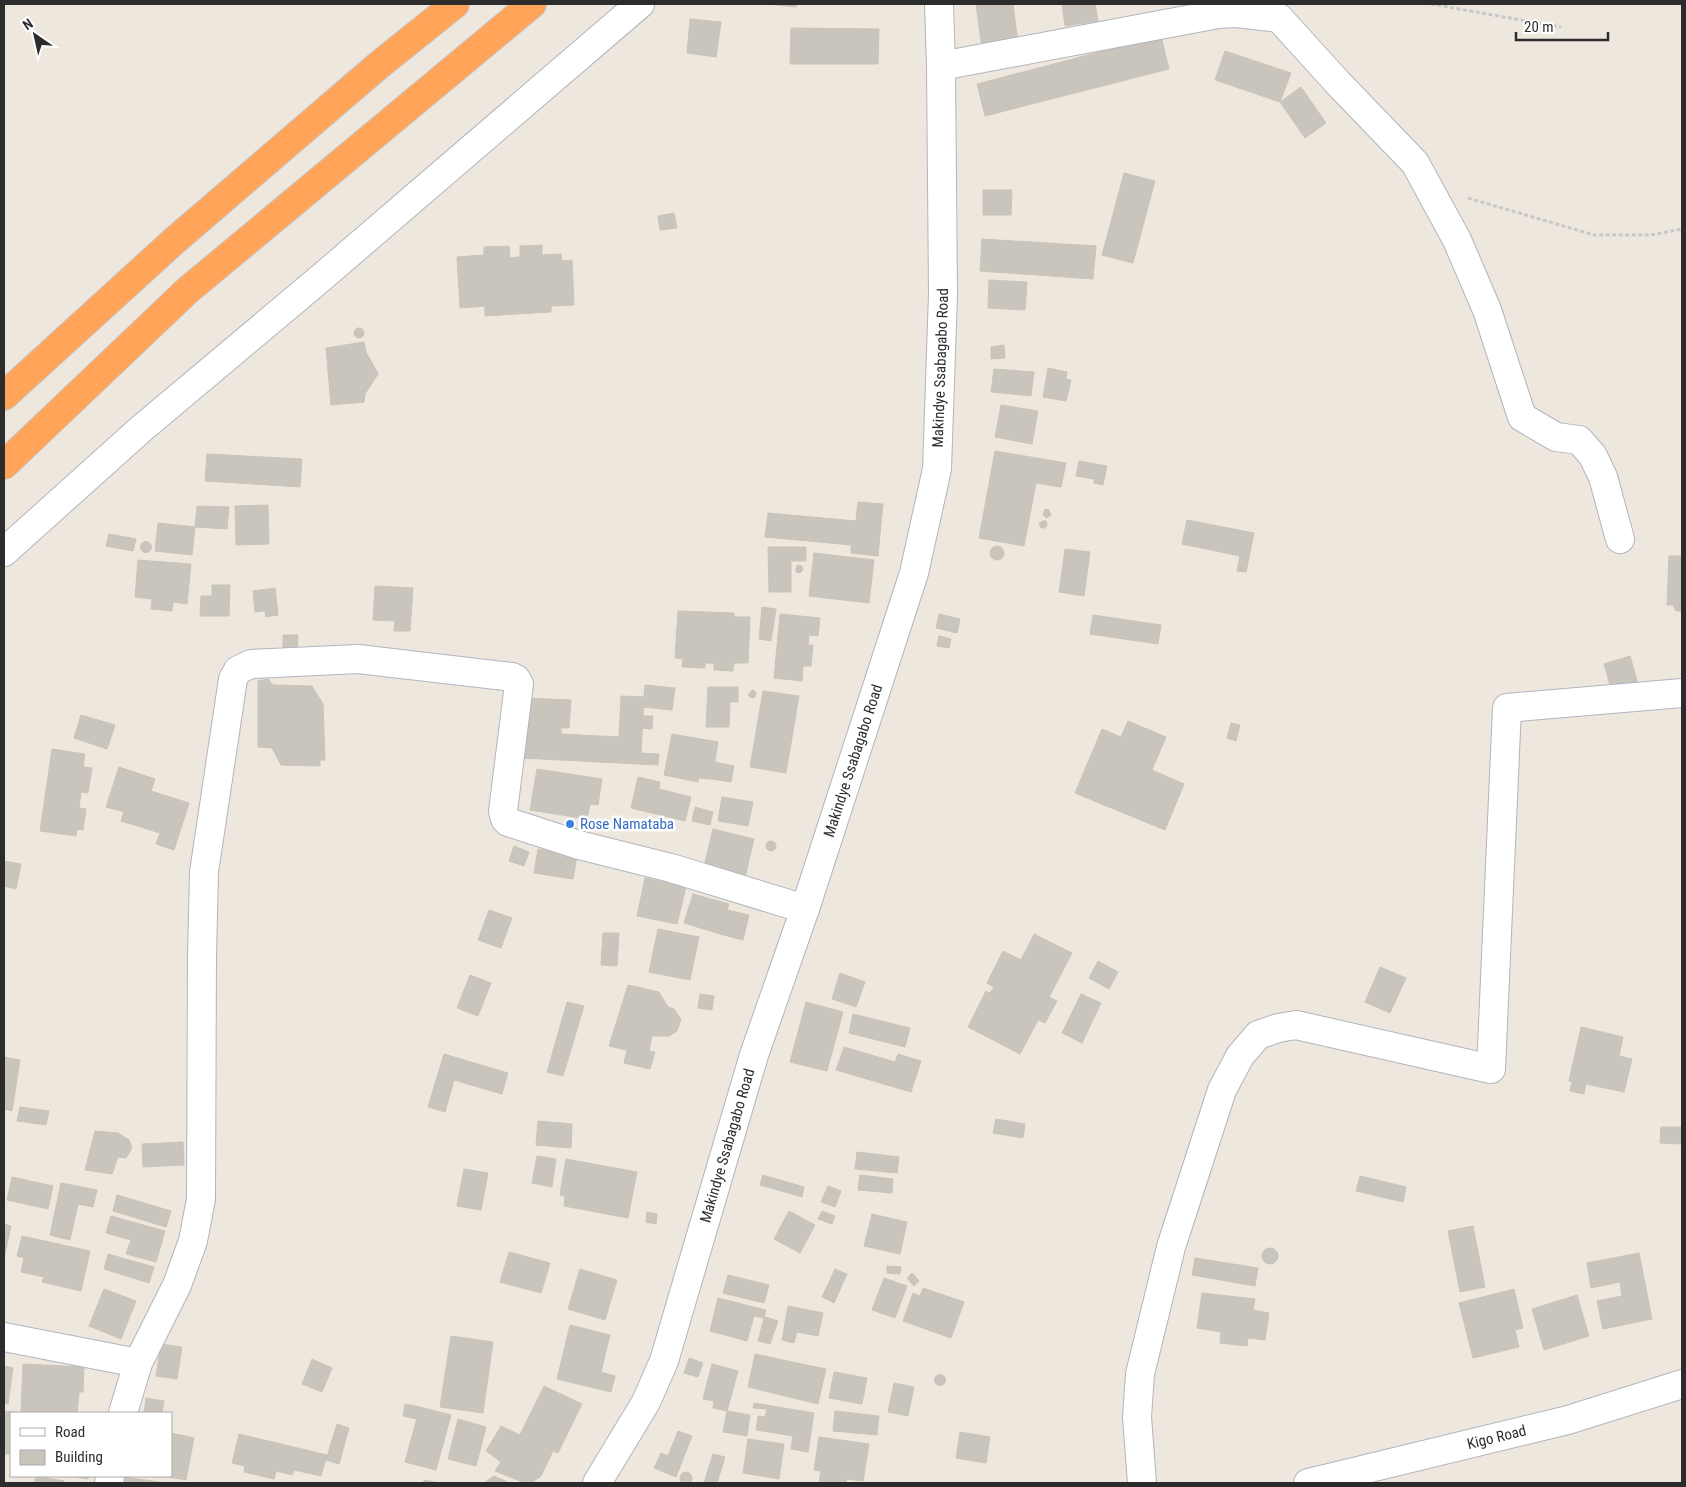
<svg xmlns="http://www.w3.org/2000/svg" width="1686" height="1487" font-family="'Roboto Condensed',sans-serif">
	<rect width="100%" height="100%" fill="#eee7de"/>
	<path fill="#c9c5bc" stroke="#cac4b7" d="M767,4H797L796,7Z
		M976,4H1013L1018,43L982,48Z
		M1062,4H1095L1098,21L1065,26Z
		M690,19L721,22L716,57L687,53Z
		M791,28L879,29L878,64H790Z
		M1161,36L1169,69L985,116L977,84Z
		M1225,51L1291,73L1280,102L1215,80Z
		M1301,87L1326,123L1305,138L1280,102Z
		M1124,173L1155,181L1133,263L1102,255Z
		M983,190H1012L1011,215H983Z
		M674,213L677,228L660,230L658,216Z
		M982,239L1096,246L1093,279L980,271Z
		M542,245V255L561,254L562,261L572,260L574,305L551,306V312L485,316V306L460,308L457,257L484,255V247L509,246L510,258L520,257V246Z
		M989,280L1027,282L1025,310L988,308Z
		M354 333a5 5 0 1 1 10 0a5 5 0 1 1-10 0Z
		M364,342L366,352L378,374L365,394L364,402L331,405L326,348Z
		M1004,345L1005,358L991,359V347Z
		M1048,368L1067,372L1066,379L1071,380L1066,401L1043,397Z
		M994,369L1034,372L1031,396L991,392Z
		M1001,405L1038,411L1032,444L995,437Z
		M995,451L1066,463L1061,487L1036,483L1024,546L979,538Z
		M207,454L302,459L300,487L205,481Z
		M1079,461L1107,466L1103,485L1094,483V479L1076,476Z
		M858,502L883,504L878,556L851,553V545L765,537L768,513L856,521Z
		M268,505L269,544L236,545L235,506Z
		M197,506L229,507L227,529L195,527Z
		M1045,509L1049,510L1051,515L1047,518L1043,515Z
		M1187,520L1254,533L1246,572L1237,571L1240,556L1182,544Z
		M1042,521H1046L1047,525L1045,528H1041L1039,524Z
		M158,523L195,527L192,555L155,551Z
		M109,534L136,539L133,551L106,546Z
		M140.5 547a5.5 5.5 0 1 1 11 0a5.5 5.5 0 1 1-11 0Z
		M990 553a7 7 0 1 1 14 0a7 7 0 1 1-14 0Z
		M768,547H806V561H791V592H769Z
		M1065,549L1090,552L1084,596L1059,592Z
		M814,553L874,560L869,603L809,596Z
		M1669,556H1682V611H1676L1673,605H1667Z
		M138,560L191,564L187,604L173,602L172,611L151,609L152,599L135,597Z
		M798,565L802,566L803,570L800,573L796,572V568Z
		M212,585H230L229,616H200L201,596H212Z
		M375,586L413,588L410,631H394L395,621L373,620Z
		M275,588L278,615L266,617L265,611L255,612L253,591Z
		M762,607L776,609L771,641L759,639Z
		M678,611L734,613V617H750L748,663H734L733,671L714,670V663H705V668L682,667L683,659L675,658Z
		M780,614L820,618L818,636L809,635L808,645H813L811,666H803L802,681L774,678Z
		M939,614L960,619L957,633L936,628Z
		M1093,615L1161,625L1158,644L1090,634Z
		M283,635H298L297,653H283Z
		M939,636L951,639L949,648L937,646Z
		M1630,656L1638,684L1612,692L1604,664Z
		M268,679L273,685L312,686L323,704L325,760H320V766L281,765L272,748L258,747V681Z
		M645,685L675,688L672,710L643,707Z
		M708,687H738V702H730L729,727H706Z
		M752,690L756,692L755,697L751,698L748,695Z
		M763,691L799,696L786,773L750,767Z
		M621,696L644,697L641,753L659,754L658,765L521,758L524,698L571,700L569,728H561V734L619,737Z
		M81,715L115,725L107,749L74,738Z
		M643,716H653L652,729L642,728Z
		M1128,721L1166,737L1152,770L1184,784L1165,830L1075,793L1102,729L1121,737Z
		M1231,723L1240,725L1236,741L1227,738Z
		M672,734L718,742L712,779L699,778L698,782L664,775Z
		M52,749L85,754L83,767L92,768L88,793L81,792L79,808L86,809L83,830L77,829L76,836L40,831Z
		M714,762L734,766L731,782L712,779Z
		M119,767L155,779L151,791L189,803L174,850L156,844L160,833L121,821L124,812L106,807Z
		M537,769L602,779L598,805L590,804L587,819L530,810Z
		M638,777L660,782L659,789L691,797L685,821L631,808Z
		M722,797L753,802L748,826L718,821Z
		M695,807L713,812L710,825L692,821Z
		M713,829L754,839L744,881L703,871Z
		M766 846a5 5 0 1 1 10 0a5 5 0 1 1-10 0Z
		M514,846L529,852L524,866L509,861Z
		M538,849L577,855L573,879L534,873Z
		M4,861L21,864L16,889L4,886Z
		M645,878L686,887L677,924L637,916Z
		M693,894L729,904L720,934L684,923Z
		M489,910L512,918L501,948L478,940Z
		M727,910L749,915L743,940L720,934Z
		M658,929L699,937L690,980L649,972Z
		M603,933H619L617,966L601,965Z
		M1034,934L1072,953L1049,997L1057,1001L1045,1023L1038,1020L1020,1054L968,1027L986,991L990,993L994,987L987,983L1003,951L1021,960Z
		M1098,961L1118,972L1109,989L1089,978Z
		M1380,967L1406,978L1390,1013L1365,1002Z
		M840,973L865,982L856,1007L832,999Z
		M470,975L491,983L478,1016L457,1008Z
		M628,985L659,992L668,1007L674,1009L681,1019L677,1031L669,1036H652L649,1051L655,1052L650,1069L624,1063L627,1050L609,1046Z
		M700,994L714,996L712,1010L698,1008Z
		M1081,994L1101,1003L1082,1043L1062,1033Z
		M567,1002L584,1006L563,1076L547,1072Z
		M806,1002L843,1012L827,1071L790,1062Z
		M853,1014L910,1028L905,1047L849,1033Z
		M1581,1027L1623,1037L1619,1056L1632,1059L1624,1092L1586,1084L1584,1094L1570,1091L1572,1082L1569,1081Z
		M844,1047L895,1062L898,1054L921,1061L911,1092L836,1070Z
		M444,1054L508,1073L502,1094L454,1080L445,1112L428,1107Z
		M4,1057L20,1060L12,1111L4,1109Z
		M20,1107L49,1111L46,1125L17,1121Z
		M996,1119L1025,1124L1023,1138L993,1133Z
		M538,1121L572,1124L571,1148L536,1145Z
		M1661,1127H1682V1144L1660,1143Z
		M95,1131L118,1133L129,1140L132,1148L126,1158L118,1157L112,1174L85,1170Z
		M183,1142L184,1165L143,1167L142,1144Z
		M857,1152L899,1157L897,1173L855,1169Z
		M537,1156L556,1159L552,1187L532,1183Z
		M566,1159L637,1172L628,1218L564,1206L565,1196L560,1195Z
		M464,1169L488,1173L481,1210L457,1206Z
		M763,1175L804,1187L802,1197L760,1185Z
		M860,1175L893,1179L892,1193L858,1190Z
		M1360,1176L1406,1187L1403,1202L1356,1191Z
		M12,1177L53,1186L48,1209L7,1200Z
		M61,1183L97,1190L93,1207L78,1204L70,1240L50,1235Z
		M828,1186L841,1191L835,1207L821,1202Z
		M117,1195L171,1211L166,1227L113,1211Z
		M789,1211L815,1225L800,1253L774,1239Z
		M822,1211L835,1216L832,1224L818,1219Z
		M647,1212L657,1214L656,1224L646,1222Z
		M872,1214L907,1222L900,1254L864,1246Z
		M111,1216L165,1231L156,1262L126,1254L131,1240L106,1233Z
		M4,1224L11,1226L4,1259Z
		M1473,1226L1485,1287L1460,1292L1448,1231Z
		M22,1236L90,1251L81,1291L42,1282L44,1277L21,1272L24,1258L17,1256Z
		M1262 1256a8 8 0 1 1 16 0a8 8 0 1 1-16 0Z
		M509,1252L550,1263L541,1293L500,1282Z
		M1639,1253L1652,1319L1603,1329L1597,1301L1622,1296L1620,1282L1591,1288L1587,1263Z
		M108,1254L154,1267L149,1283L104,1269Z
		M1195,1258L1258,1268L1255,1286L1192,1275Z
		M887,1266L901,1267L900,1274L887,1273Z
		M580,1269L617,1280L605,1320L568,1309Z
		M835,1269L847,1274L834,1303L822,1297Z
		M912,1273L919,1281L914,1286L907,1278Z
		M728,1275L769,1285L764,1303L723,1293Z
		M884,1278L907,1286L895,1318L872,1310Z
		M923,1288L964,1302L951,1338L903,1321L913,1293L920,1296Z
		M104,1289L136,1301L121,1339L89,1326Z
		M1514,1289L1523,1328L1515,1330L1519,1347L1473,1358L1459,1303Z
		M1202,1293L1255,1299L1253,1310L1269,1313L1265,1340L1248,1338L1247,1346L1220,1343L1221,1332L1197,1328Z
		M1577,1295L1589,1336L1544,1350L1532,1309Z
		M718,1298L766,1310L764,1318L754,1316L747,1341L710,1331Z
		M788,1306L823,1313L818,1336L797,1332L794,1343L782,1340Z
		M766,1317L778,1321L770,1344L758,1341L764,1318Z
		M570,1325L610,1335L601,1372L615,1376L611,1392L557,1379Z
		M451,1336L493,1342L483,1413L440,1407Z
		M161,1344L182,1347L177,1379L156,1376Z
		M755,1354L797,1363L789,1397L748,1387Z
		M689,1358L703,1363L698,1377L684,1373Z
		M312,1359L332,1368L322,1392L302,1384Z
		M797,1363L826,1369L818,1404L789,1397Z
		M23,1364L84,1367L83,1392H79L77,1413H21Z
		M712,1364L738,1371L727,1411L713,1408L714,1401L703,1399Z
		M4,1366L13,1368L8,1404L4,1403Z
		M834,1372L867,1378L862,1404L829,1398Z
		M934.5 1380a5.5 5.5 0 1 1 11 0a5.5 5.5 0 1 1-11 0Z
		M894,1383L914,1387L908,1416L888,1412Z
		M544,1386L582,1404L558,1453L520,1435Z
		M146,1398L164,1401L162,1413H144Z
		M754,1403L814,1413L808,1452L791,1449L793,1436L756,1430L758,1416L765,1417L767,1409L753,1408Z
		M405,1404L420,1407L417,1419L403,1416Z
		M420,1407L451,1415L436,1470L405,1462Z
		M4,1411L21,1413H11V1441H4Z
		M727,1411L750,1415L747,1436L723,1432Z
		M835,1411L879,1416L877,1435L833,1431Z
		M458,1419L486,1427L476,1466L448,1459Z
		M337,1424L349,1428L339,1464L326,1460Z
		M501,1426L553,1451L541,1476L531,1483H525L495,1471L501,1462L486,1451Z
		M678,1431L692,1436L676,1477L654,1468L661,1453L668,1456Z
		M960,1432L990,1437L986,1463L956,1458Z
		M171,1433L194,1438L186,1480L163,1476H171Z
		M239,1434L327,1455L321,1476L294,1470L292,1475L276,1471L274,1479L244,1472L245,1466L232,1463Z
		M819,1437L869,1444L863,1481L847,1479L846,1483H819L821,1471L814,1470Z
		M748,1439L784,1444L779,1479L743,1473Z
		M4,1441H11V1454H4Z
		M713,1454L725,1457L717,1483H704Z
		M680 1478a6 6 0 1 1 12 0a6 6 0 1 1-12 0Z
		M36,1476L64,1481L63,1483H34Z
		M69,1476H89L88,1479Z
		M118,1476L165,1483H117Z
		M494,1476L510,1483H484Z
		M424,1480L440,1483H424Z"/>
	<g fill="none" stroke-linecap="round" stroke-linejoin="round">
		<defs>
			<path id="street" d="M941,66L1218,14L1236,13L1279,18L1338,83L1415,163L1457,240L1487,310L1522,417L1556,437L1579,440L1593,456L1603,477L1620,539
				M4,552L141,429L322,277L640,4
				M4,1337L138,1363L123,1413
				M138,1363L177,1285L193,1241L201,1199L202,956L204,872L233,679L238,670L251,664L358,659L512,677L516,679L519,684L503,811L505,819L508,822L579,845L671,868L805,909
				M109,1483L110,1476
				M1142,1483L1137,1417L1140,1374L1171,1247L1222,1090L1240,1056L1258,1035L1278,1028L1296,1025L1491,1069L1507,708L1682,693"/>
			<g id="secondary">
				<path id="s1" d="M597,1483L646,1402L664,1361L754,1055L805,909L914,573L937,469L943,294L941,66L939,4"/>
				<path id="s2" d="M1308,1483L1568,1420L1682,1384"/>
			</g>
			<path id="highway" d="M4,396L174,241L379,65L455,4
				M4,465L188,290L532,4"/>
		</defs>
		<use href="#street" stroke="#b2b4c0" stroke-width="30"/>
		<use href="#secondary" stroke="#b2b4c0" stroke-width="30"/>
		<use href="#highway" stroke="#c8c8c8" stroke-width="30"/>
		<path stroke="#c8c8c8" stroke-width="3" stroke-dasharray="4 2.5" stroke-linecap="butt" d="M1431,4L1561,27
			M1468,198L1594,235H1651L1682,229"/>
		<use href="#street" stroke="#fff" stroke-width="28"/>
		<use href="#secondary" stroke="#fff" stroke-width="28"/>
		<use href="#highway" stroke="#ffa458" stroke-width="28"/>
	</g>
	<circle fill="#3f7fe0" stroke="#fff" stroke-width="2" cx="570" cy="824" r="5"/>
	<g text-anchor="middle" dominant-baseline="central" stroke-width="5" stroke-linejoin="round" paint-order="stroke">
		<g font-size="15" fill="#2c2c2c" stroke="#fff">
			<text stroke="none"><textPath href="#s1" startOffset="1174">Makindye Ssabagabo Road</textPath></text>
			<text stroke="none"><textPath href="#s1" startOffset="769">Makindye Ssabagabo Road</textPath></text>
			<text stroke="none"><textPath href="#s1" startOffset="364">Makindye Ssabagabo Road</textPath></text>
			<text stroke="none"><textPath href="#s2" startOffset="194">Kigo Road</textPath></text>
		</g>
		<g font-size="15" fill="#366cbe" stroke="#fff" text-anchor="start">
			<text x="580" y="824">Rose Namataba</text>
		</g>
	</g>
	<rect width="1686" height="1487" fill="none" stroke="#2c2c2c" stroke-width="10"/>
	<rect x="10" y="1412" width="162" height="65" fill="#ffffff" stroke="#ababab"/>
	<rect x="20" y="1428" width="25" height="8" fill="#ffffff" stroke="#ababab"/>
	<text x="55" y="1437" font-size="15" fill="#2c2c2c">Road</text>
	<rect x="20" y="1450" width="25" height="15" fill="#c9c5bc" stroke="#ababab"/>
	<text x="55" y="1462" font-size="15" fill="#2c2c2c">Building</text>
	<g transform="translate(35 35) rotate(326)" stroke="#ffffff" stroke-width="4" paint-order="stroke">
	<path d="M0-4L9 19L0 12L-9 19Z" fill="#2c2c2c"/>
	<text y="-8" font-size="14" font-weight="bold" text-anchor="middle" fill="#2c2c2c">N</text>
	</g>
	<path d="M1516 32v8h92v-8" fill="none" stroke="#2c2c2c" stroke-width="2.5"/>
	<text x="1524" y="32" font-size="15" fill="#2c2c2c" stroke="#ffffff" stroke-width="4" paint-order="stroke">20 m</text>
</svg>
